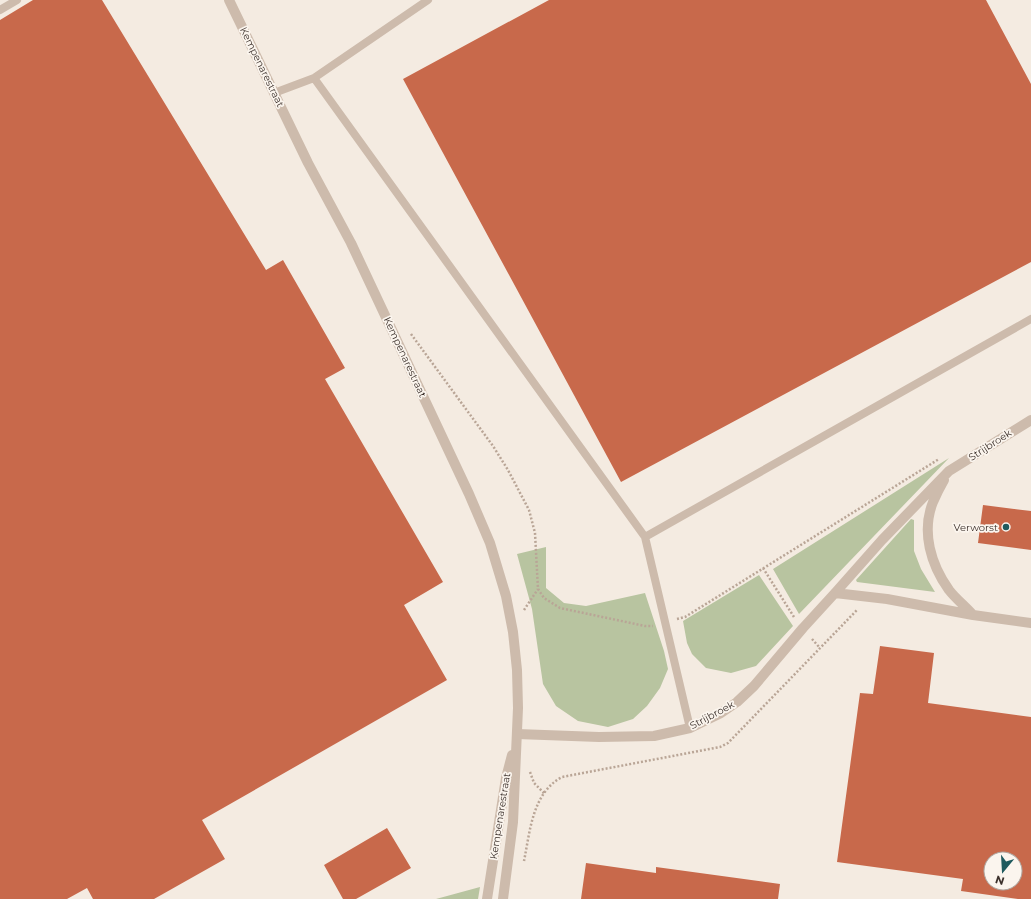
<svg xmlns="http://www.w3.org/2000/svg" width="1031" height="899" font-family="Montserrat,sans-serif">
	<rect width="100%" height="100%" fill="#f4ebe1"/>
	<path fill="#b8c4a0" d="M949,458L799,614L773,569Z
		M911,519L914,520V551L921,569L935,592L857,582L856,580Z
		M546,547V588L564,603L586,606L645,593L664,651L668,669L660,688L647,706L633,719L608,727L578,721L556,706L543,684L532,609L517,554Z
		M759,575L793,626L756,666L731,673L706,668L692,654L687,643L683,621Z
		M480,887L478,899H436Z"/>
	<path fill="#c8694b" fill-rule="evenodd" d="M33,0H102L266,270L283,260L345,368L325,379L443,582L404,605L447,680L202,820L225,859L154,899H93L87,888L67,899H0V20Z
		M549,0H986L1031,84V262L621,482L403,79Z
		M983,505L1031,511V550L978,543Z
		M880,646L934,653L928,703L1031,717V899H1018L961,891L963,879L837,862L860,693L873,694ZM991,859H1015V883H991Z
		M387,828L411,868L356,899H343L324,865Z
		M586,863L656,873V867L780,884L778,899H581Z"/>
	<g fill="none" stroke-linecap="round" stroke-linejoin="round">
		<path stroke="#b9a596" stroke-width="2.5" stroke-dasharray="2 2" stroke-linecap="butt" d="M411,334L493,446L508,470L529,510L535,533L538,589L544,598L560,608L645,626H653
			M763,568L794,617
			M524,610L538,589
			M677,619L685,617L939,459
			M812,639L820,648
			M530,772L534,783L544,793
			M524,861C530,832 532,793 562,777L720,747L728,743L857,610"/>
		<path stroke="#cdbbac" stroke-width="8" d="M428,0L314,78L645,537
			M0,10L17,0
			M274,93L314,78
			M690,728L645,537L1031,319"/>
		<path stroke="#cdbbac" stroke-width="10" d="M944,480C940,487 936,495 933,502C921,532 931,565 949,590C956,599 965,606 973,615
			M835,593L887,599L973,615L1031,623
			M517,734L599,737L654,736L690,728L721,713L737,702L754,686L803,628L835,593L882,540L949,471L1031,420"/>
		<path stroke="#cdbbac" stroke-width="10" d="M229,0L308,163L351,243L469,494L490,543L506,596L513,632L517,670L518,708L513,822L503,899
			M487,899L506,778L512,755"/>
	</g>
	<circle fill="#1f5a5e" stroke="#fbf5ee" stroke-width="1.5" cx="1006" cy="527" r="4"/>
	<g text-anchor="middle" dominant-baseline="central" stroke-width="3.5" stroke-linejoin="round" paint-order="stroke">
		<g font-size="10" fill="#3b302b" stroke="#fbf5ee">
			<text transform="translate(262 67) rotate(64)">Kempenarestraat</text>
			<text transform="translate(405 357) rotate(65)">Kempenarestraat</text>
			<text transform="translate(990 445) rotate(-33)">Strijbroek</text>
			<text transform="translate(712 715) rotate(-28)">Strijbroek</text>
			<text transform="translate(500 816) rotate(-81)">Kempenarestraat</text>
		</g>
		<g font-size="10" fill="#3b302b" stroke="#fbf5ee" text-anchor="end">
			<text x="998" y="527">Verworst</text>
		</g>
	</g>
	<g transform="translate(1003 871) rotate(198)"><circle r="19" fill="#fbf5ee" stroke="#aea6a0"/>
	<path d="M0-3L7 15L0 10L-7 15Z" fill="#1f5a5e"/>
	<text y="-6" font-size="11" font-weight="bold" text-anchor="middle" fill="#3b302b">N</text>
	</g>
</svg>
